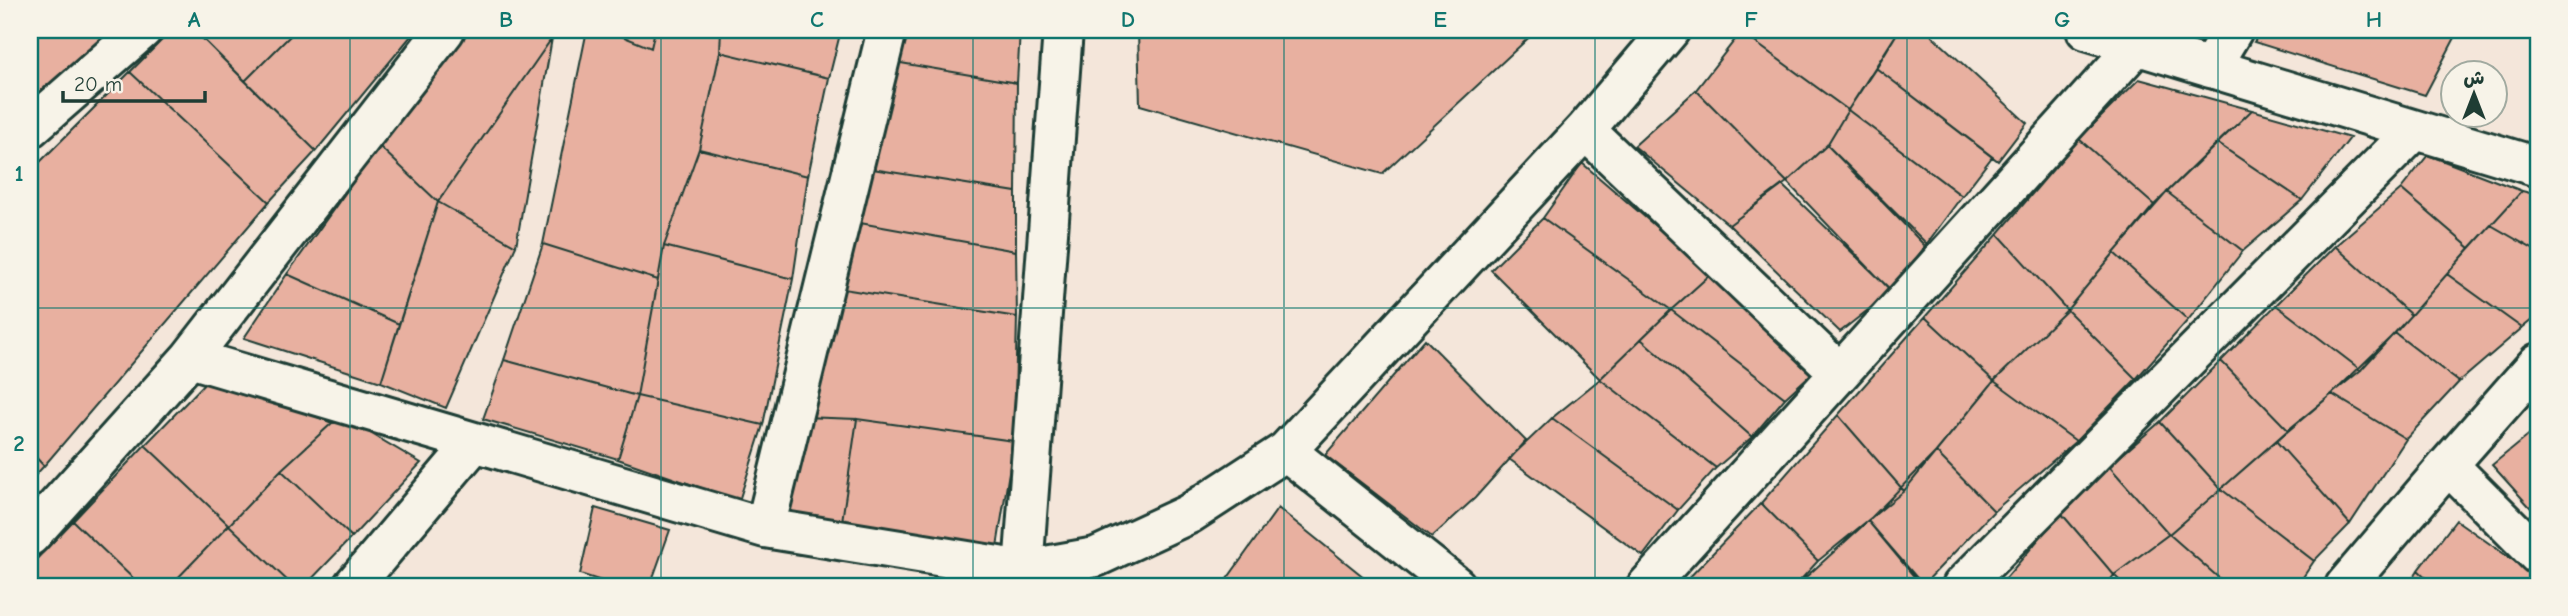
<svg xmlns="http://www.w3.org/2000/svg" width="2568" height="616" font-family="'Comic Neue','Playpen Sans Arabic',sans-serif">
	<rect width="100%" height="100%" fill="#f4e6da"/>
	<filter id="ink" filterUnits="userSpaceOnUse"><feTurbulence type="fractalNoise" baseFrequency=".0143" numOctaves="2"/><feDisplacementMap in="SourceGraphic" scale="14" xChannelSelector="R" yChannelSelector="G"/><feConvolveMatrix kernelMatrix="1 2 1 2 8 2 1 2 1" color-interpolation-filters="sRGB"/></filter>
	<g filter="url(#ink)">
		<path fill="#e8b0a0" stroke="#1f3d34" stroke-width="2" d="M30,30H118L30,104Z
			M172,30H194L316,151L269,202L130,72Z
			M194,30H296L245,81Z
			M296,30H416L316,151L245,81Z
			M468,30H540L552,38L438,202L379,146Z
			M540,30H571L552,38Z
			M587,30H607L651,48L655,30H721L720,52L699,149L664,246L658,280L543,244Z
			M607,30H655L651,48Z
			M721,30H841L829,78L720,52Z
			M904,30H1020L1017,83L895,62Z
			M1138,30H1537L1382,174L1140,105Z
			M1742,30H1899L1848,110L1741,32Z
			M1899,30H1926L2027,123L1998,161L1876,68Z
			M2262,30H2459L2425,95L2254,42Z
			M1741,32L1848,110L1827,145L1787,182L1696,90Z
			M552,38L516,246L438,202Z
			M720,52L829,78L808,176L699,149Z
			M895,62L1017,83L1016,192L860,167Z
			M1876,68L1992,157L1962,196L1848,110Z
			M130,72L269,202L44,466L30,451V172Z
			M2139,79L2252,110L2154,205L2079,139Z
			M1696,90L1787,182L1729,225L1634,146Z
			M1848,110L1962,196L1925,246L1827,145Z
			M2252,110L2350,138L2302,200L2217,143Z
			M2079,139L2154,205L2067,310L1998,234Z
			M2217,143L2302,200L2243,251L2167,192Z
			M1827,145L1927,244L1891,291L1787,182Z
			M379,146L438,202L399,324L287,274Z
			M699,149L808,176L793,279L664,246Z
			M2428,155L2522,191L2470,248L2401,189Z
			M1582,163L1711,274L1671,310L1543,218Z
			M860,167L1016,192V251L849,221Z
			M1782,185L1892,291L1840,332L1729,225Z
			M2401,189L2470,248L2411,315L2335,246Z
			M2522,191L2538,195V252L2491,225Z
			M2167,192L2243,251L2188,320L2114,253Z
			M438,202L516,246L446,408L381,382Z
			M1543,218L1671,310L1600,379L1491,270Z
			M849,221L1016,251L1017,317L831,287Z
			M2491,225L2538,252V315L2522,328L2447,274Z
			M1998,234L2067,310L1994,381L1925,317Z
			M543,244L658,280L637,396L504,360Z
			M664,246L793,279L763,425L637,396Z
			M2335,246L2411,315L2361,370L2276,305Z
			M2114,253L2188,320L2136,379L2067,310Z
			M287,274L399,324L381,382L244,338Z
			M1711,274L1811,374L1785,398L1671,310Z
			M2447,274L2522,328L2459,382L2395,333Z
			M831,287L1017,317L1014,441L857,419L803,417Z
			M2276,305L2361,370L2288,430L2221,361Z
			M1671,310L1785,398L1752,437L1641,339Z
			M2067,310L2136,379L2076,441L1994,381Z
			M1925,317L1994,381L1904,491L1838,415Z
			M2395,333L2459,382L2406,439L2332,394Z
			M1425,339L1526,441L1475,498L1432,537L1325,455Z
			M1641,339L1752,437L1716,468L1600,379Z
			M504,360L637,396L618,459L483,419Z
			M2221,361L2288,430L2221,489L2160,422Z
			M214,374L332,423L281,470L229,525L145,445Z
			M1600,379L1716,468L1678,510L1552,418Z
			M1994,381L2076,441L1994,511L1936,452Z
			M2332,394L2406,439L2350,524L2276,441Z
			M637,396L763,425L739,501L618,459Z
			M1838,415L1904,491L1818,561L1761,503Z
			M803,417L857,419L841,528L780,513Z
			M1552,418L1678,510L1643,556L1509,459Z
			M857,419L1014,441L996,553L841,528Z
			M2160,422L2221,489L2169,534L2109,466Z
			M332,423H353L421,463L352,537L281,470Z
			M2538,427V516L2492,465Z
			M2276,441L2350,524L2314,561L2221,489Z
			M145,445L229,525L170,586H141L73,521Z
			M30,451L44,466L30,481Z
			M1936,452L1994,511L1923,585L1868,521Z
			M2109,466L2169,534L2114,575L2061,513Z
			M281,470L352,537L305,586H293L229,525Z
			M2221,489L2314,561L2297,586H2228L2169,534Z
			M1761,503L1818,561L1795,586H1681Z
			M595,508L670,530L650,586H617L580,574Z
			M1278,508L1375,586H1222Z
			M2061,513L2114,575L2106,586H1999Z
			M2456,520L2534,575L2528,586H2435L2418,570Z
			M73,521L141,586H30V566Z
			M1868,521L1922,586H1796Z
			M229,525L293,586H170Z
			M2169,534L2228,586H2125L2114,575Z
			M2418,570L2435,586H2408Z"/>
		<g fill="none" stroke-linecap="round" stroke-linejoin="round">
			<defs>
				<path id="minor" d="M2086,30L2538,167
					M2210,68L2233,30
					M30,128L142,30
					M1585,130L1840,373
					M190,358L765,528L1023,570L1096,557L1189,514L1286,451L1585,130L1670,30
					M1286,451L1456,586
					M2448,465L2538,555
					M765,528L887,30
					M30,536L190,358L445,30
					M1023,570L1063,30
					M353,586L474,443
					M1647,586L2137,45
					M1962,586L2415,130
					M2345,586L2448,465L2538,363"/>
			</defs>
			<use href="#minor" stroke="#1f3d34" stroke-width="44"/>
			<use href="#minor" stroke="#f7f3e8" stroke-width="38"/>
		</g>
	</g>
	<path fill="none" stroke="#0f766e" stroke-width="2" stroke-opacity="0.55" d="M350,30V586M661,30V586M973,30V586M1284,30V586M1595,30V586M1907,30V586M2218,30V586M30,308H2538"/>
	<rect width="2568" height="616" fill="none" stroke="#f7f3e8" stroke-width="77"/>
	<g transform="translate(2474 94)"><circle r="33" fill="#f7f3e8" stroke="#a1aaa0" stroke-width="2"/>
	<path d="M0-5L12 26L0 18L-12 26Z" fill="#1f3d34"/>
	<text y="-10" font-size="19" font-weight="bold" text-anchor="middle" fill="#1f3d34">ش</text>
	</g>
	<path d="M63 91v10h142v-10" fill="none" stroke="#1f3d34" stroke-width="3.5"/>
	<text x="74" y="91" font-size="21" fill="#1f3d34" stroke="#f7f3e8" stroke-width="5" paint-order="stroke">20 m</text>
	<rect x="38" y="38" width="2492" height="540" fill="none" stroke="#0f766e" stroke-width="2.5"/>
	<g font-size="23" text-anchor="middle" font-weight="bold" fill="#0f766e">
		<text x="194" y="27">A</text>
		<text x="506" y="27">B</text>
		<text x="817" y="27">C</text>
		<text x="1128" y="27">D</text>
		<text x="1440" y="27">E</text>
		<text x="1751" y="27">F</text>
		<text x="2062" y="27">G</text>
		<text x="2374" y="27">H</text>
		<text x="19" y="181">1</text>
		<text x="19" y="451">2</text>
	</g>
</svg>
